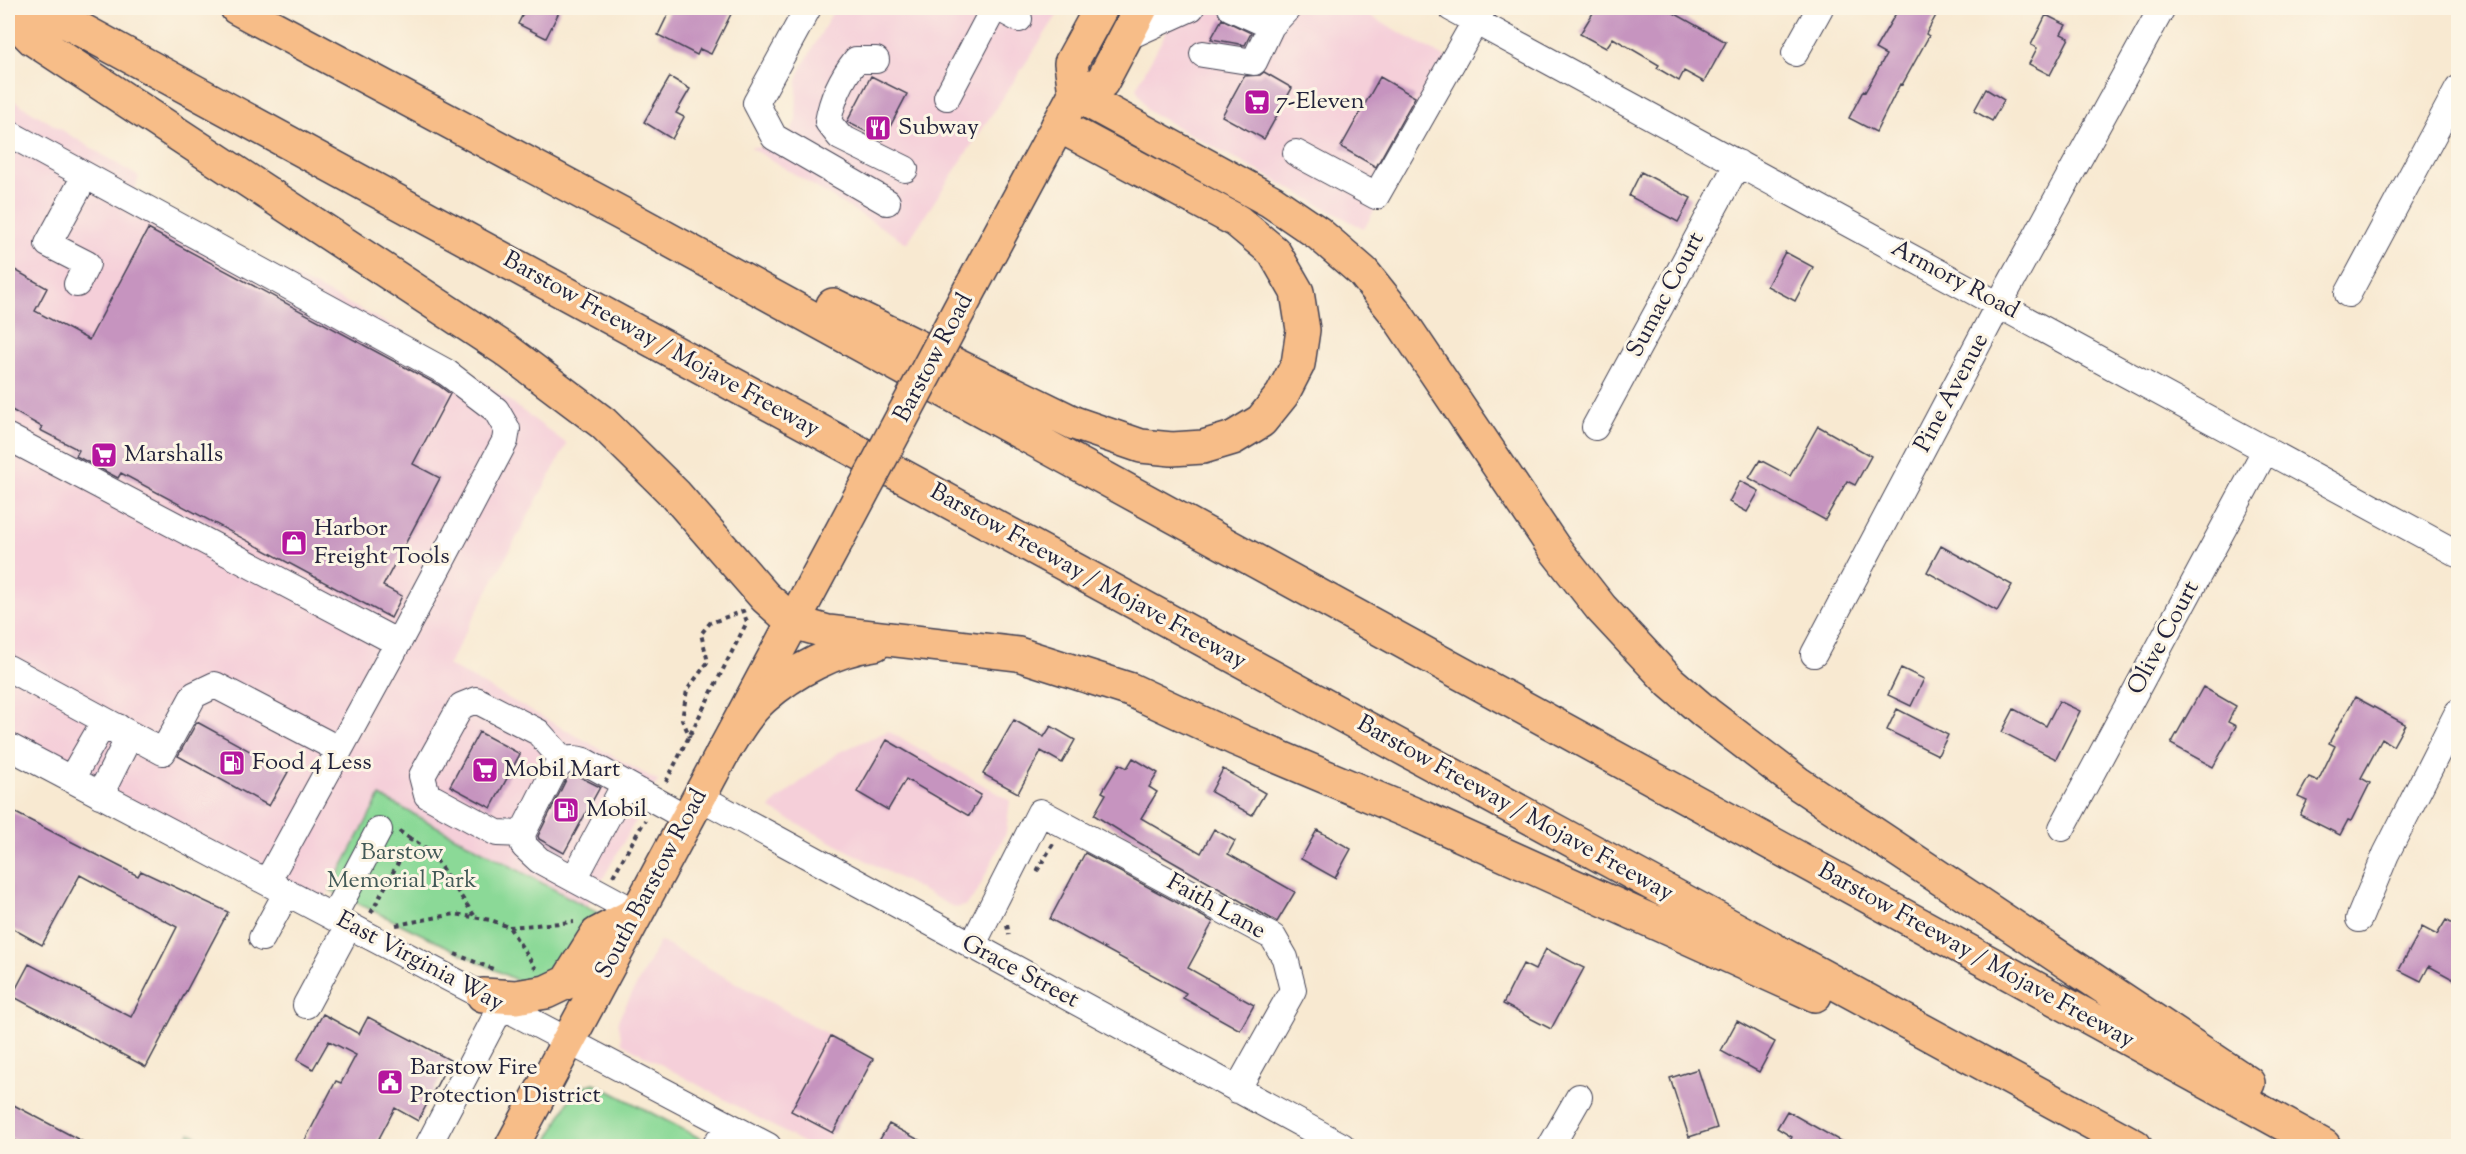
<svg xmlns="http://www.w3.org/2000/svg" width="2466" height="1154" font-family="'Sorts Mill Goudy',serif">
	<rect width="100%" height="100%" fill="#fcf5e5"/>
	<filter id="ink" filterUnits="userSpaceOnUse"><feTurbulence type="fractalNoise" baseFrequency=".0167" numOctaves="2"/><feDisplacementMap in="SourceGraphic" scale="12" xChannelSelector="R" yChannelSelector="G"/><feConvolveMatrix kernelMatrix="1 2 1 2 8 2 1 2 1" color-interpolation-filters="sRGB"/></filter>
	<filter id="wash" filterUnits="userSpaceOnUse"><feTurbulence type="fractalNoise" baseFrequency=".008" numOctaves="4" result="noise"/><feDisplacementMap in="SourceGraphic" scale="24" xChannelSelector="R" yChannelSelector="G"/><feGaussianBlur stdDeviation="1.35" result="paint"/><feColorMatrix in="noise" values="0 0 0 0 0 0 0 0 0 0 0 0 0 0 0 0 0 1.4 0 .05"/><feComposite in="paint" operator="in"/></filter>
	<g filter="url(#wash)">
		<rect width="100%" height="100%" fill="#f8e9d1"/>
		<path fill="#f5cfd9" d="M835,8H1062L907,243L750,147H768L780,142L791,131L796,120L797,81L800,71Z
			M1179,8H1355L1456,63L1364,229L1148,111L1136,88Z
			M8,97L139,177L134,194L445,353L567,444L448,665L658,781L587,907L380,796L323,902L8,735Z
			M888,731L1010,800L1006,833L976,894L965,906L955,908L770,809L775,802L837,753Z
			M660,941L873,1059L825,1146H809L622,1043L618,1020Z"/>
		<path fill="#8bd997" stroke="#567e69" stroke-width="1.5" d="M380,796L598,913L556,983L518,981L330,890Z
			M594,1083L715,1146H545L575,1089Z
			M190,1133L218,1146H183Z"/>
		<g id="blocks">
			<path fill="#c694bf" d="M526,8H561L546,38L518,24Z
				M671,8H734L711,54L700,49L697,55L658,35Z
				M1596,8H1665L1726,42L1704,82L1684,71L1679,81L1657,68L1659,65L1613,38L1606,48L1580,34Z
				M1899,8H1940L1926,34L1929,36L1902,85L1900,84L1876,132L1849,118L1863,91L1865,92L1886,55L1875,49Z
				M2046,15L2066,25L2061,34L2069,38L2050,75L2029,64L2037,48L2031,45Z
				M1222,19L1251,33L1245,45L1211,39Z
				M1264,72L1292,88L1264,139L1222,116L1244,76L1260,75Z
				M871,76L907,94L883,140L847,122Z
				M670,77L690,89L676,113L684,117L672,139L644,122Z
				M1380,77L1415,97L1376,167L1341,147Z
				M1986,89L2004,100L1992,121L1974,111Z
				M1641,172L1691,198L1678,222L1629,196Z
				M148,229L438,385L450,394L413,464L440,478L383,586L402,596L391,618L121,473L118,478L76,456L79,450L40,430L42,427L8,408V266L47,288L35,311L89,340Z
				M1785,252L1813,267L1795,301L1767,286Z
				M1818,426L1871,456L1855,485L1847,481L1825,520L1749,478L1760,460L1790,476Z
				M1740,481L1759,491L1747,512L1729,502Z
				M1941,546L2012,585L1997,611L1927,572Z
				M1901,668L1924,679L1911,706L1888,695Z
				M2203,687L2236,706L2228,722L2236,726L2213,767L2171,744Z
				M2355,697L2405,724L2393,746L2382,739L2361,778L2370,783L2351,821L2348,820L2340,835L2300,815L2307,801L2298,797L2309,777L2318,781L2335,746L2329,743Z
				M2059,701L2080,711L2056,759L2002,732L2014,709L2046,726Z
				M1897,709L1948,735L1938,755L1887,730Z
				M1014,720L1044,737L1051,726L1075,740L1062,763L1041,751L1018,793L983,774Z
				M197,722L288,772L269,806L178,756Z
				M479,732L520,754L491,808L450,786Z
				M887,740L981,795L969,816L906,779L888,810L857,792Z
				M1133,758L1158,773L1149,787L1157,792L1141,818L1201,853L1214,829L1235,841L1228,854L1295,892L1277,922L1131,838L1094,815L1106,794L1102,792L1119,764L1127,768Z
				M1223,769L1265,793L1252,815L1211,792Z
				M574,774L600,787L564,853L539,839L538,836L567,778Z
				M8,809L138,876L141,871L228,912L146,1067L12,996L29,964L131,1017L177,927L80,875L42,945L8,926Z
				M1317,830L1351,849L1335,878L1301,859Z
				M1085,853L1213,922L1188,968L1254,1005L1240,1030L1183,998L1186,993L1050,919Z
				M2446,920L2458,927V982L2429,966L2421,981L2399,970L2422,927L2437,935Z
				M1546,949L1584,968L1551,1029L1503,1004L1523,964L1535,970Z
				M323,1014L359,1034L368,1017L450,1060L418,1121L395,1108L375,1146H302L336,1081L341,1083L356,1055L329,1041L313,1069L297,1060Z
				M1737,1021L1775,1042L1759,1072L1721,1051Z
				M831,1036L873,1059L833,1133L791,1111Z
				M1698,1069L1717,1128L1689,1137L1670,1078Z
				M8,1102L91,1146H25L8,1137Z
				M1787,1111L1849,1146H1787L1792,1137L1777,1128Z
				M889,1124L930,1146H876Z"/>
		</g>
	</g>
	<g filter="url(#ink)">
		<use href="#blocks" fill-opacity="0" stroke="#424052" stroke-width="1.5"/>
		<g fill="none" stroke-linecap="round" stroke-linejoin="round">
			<defs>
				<path id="minor" d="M808,8L756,103L774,137L887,202
					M999,8L1019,19
					M1231,8L1271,26L1288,8
					M1451,8L2458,554
					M1125,38L1191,8
					M1795,53L1820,8
					M1203,54L1254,62L1271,26
					M876,60H856C841,79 832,98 828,122L840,137L905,169
					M947,97L994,8
					M8,133L446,372L496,410L507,429L505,441L398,643L267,882
					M1296,153L1376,196L1483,8
					M77,284L87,264L48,244L85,176
					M2348,294L2458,89
					M1595,427L1738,163
					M8,437L398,643
					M1814,654L1999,304L2162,8
					M8,668L163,752L194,695L215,685L338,749
					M8,746L768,1146
					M71,779L99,731L118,727L125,745L100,795
					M698,796L1342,1146
					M2062,828L2266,449
					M522,834L497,833L427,795L422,776L461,706L476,700L538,732L563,760
					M574,879L625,784
					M637,913L539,860L524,846L522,834L555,769C564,759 571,757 584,761L687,818
					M333,917L379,830
					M2359,919L2386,854L2458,712
					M262,938L287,892
					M972,946L1040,812L1273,937L1285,958L1293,990L1237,1090
					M306,1005L349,925
					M429,1144L502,1005
					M715,1146L728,1125
					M1551,1146L1579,1097"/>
				<path id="major" d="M1075,94L1102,82L1141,8
					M973,284L1075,94L1071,63L1101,8
					M483,995L516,997L546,992L567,982L597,934L637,913
					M512,1146L837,540"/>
				<path id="highway" d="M41,8L2135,1146
					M237,8L624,215L2324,1146
					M8,14L33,39L506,350L603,423L676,495L765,597L793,622L828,632L1018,654L1131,690L1236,739L1421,817L1815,995
					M1075,94L1271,201L1318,233L1363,272L1395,312L1554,548L1601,608L1670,682L1706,713L1799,784L2248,1083
					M833,305L1074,423L1141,446L1172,449L1203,447L1233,438L1261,421L1282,395L1298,364L1303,330L1297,292L1274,252L1237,221L1058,125
					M722,754C734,735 746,713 763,698C793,671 836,649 875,644"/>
			</defs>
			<use href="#minor" stroke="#424052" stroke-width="28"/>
			<use href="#major" stroke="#424052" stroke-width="36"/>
			<use href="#highway" stroke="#424052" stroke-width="36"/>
			<path stroke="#424052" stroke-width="4" stroke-dasharray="4.5 4.5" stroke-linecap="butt" d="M666,782L747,622L743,611L710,623L701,634L708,662L687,690L682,719L690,737
				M399,831L411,839
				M1037,871L1053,844
				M613,876L645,820
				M371,913L411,839L429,850L476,918
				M396,925L455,914L491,920L509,927L536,969
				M1007,925L1009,935
				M509,927L574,922
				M455,954L493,969"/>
			<use href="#minor" stroke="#fff" stroke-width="26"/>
			<use href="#major" stroke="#f7bd88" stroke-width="33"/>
			<use href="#highway" stroke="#f7bd88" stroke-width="33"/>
			<defs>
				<path id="major-bridge" d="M837,540L973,284"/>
			</defs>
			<use href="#major-bridge" stroke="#424052" stroke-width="36" stroke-linecap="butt"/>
			<use href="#major-bridge" stroke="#f7bd88" stroke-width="33"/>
		</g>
	</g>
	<defs>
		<symbol id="supermarket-square" viewBox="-11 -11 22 22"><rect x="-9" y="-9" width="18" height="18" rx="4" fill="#b5179e" stroke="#fcf5e5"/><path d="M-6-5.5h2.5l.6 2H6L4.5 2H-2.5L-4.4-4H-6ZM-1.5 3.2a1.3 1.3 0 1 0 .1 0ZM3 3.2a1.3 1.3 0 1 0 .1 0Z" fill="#fff"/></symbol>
		<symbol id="restaurant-square" viewBox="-11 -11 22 22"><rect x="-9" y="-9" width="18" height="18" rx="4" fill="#b5179e" stroke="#fcf5e5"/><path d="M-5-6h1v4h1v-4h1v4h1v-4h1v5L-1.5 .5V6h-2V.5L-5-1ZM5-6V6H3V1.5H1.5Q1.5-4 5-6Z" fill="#fff"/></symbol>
		<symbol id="shop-square" viewBox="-11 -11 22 22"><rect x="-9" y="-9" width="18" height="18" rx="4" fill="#b5179e" stroke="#fcf5e5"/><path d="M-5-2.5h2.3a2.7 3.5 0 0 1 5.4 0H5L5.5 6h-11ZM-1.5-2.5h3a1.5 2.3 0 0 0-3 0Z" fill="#fff"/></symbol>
		<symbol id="fuel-square" viewBox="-11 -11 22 22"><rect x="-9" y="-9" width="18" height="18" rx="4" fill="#b5179e" stroke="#fcf5e5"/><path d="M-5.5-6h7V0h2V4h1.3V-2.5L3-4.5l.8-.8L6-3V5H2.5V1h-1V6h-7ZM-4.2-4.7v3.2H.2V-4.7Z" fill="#fff"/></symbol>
		<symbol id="civic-square" viewBox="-11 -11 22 22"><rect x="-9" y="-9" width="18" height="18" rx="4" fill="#b5179e" stroke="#fcf5e5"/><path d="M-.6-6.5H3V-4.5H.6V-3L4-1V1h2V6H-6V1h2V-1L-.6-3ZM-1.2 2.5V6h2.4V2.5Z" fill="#fff"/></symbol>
	</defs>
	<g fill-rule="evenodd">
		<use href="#supermarket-square" x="1242" y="87" width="30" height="30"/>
		<use href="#restaurant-square" x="863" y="113" width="30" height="30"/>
		<use href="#supermarket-square" x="89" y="440" width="30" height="30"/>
		<use href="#shop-square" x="279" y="528" width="30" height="30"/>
		<use href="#fuel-square" x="217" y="748" width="30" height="30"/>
		<use href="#supermarket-square" x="470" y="755" width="30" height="30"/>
		<use href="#fuel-square" x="551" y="795" width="30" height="30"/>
		<use href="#civic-square" x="375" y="1067" width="30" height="30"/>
	</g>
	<g text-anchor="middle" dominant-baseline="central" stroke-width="6" stroke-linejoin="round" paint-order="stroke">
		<g font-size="24" fill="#22223b" stroke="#fcf5e5" text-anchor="start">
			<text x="1276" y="102">7-Eleven</text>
			<text x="898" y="128">Subway</text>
			<text x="124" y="455">Marshalls</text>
			<text x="314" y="529">Harbor<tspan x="314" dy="28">Freight Tools</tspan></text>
			<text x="252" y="763">Food 4 Less</text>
			<text x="504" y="770">Mobil Mart</text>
			<text x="586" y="810">Mobil</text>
			<text x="410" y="1068">Barstow Fire<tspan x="410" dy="28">Protection District</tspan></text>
		</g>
		<g font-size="24" fill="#22223b" stroke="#fcf5e5">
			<text transform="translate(1955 280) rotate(28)">Armory Road</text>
			<text transform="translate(1666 295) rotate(-62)">Sumac Court</text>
			<text transform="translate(661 345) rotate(29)">Barstow Freeway / Mojave Freeway</text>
			<text transform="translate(934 358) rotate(-62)">Barstow Road</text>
			<text transform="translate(1952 393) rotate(-62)">Pine Avenue</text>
			<text transform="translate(1088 577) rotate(29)">Barstow Freeway / Mojave Freeway</text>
			<text transform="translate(2164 638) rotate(-62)">Olive Court</text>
			<text transform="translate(1515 809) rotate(29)">Barstow Freeway / Mojave Freeway</text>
			<text transform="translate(652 884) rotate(-62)">South Barstow Road</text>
			<text transform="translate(1216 907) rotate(29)">Faith Lane</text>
			<text transform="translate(1976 956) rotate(29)">Barstow Freeway / Mojave Freeway</text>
			<text transform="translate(420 962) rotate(28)">East Virginia Way</text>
			<text transform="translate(1020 972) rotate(28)">Grace Street</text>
		</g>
		<g font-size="24" fill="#425957" stroke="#fcf5e5">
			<text x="402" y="853">Barstow<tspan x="402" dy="28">Memorial Park</tspan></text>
		</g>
	</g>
	<rect width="2466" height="1154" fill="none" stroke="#fcf5e5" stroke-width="30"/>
</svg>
